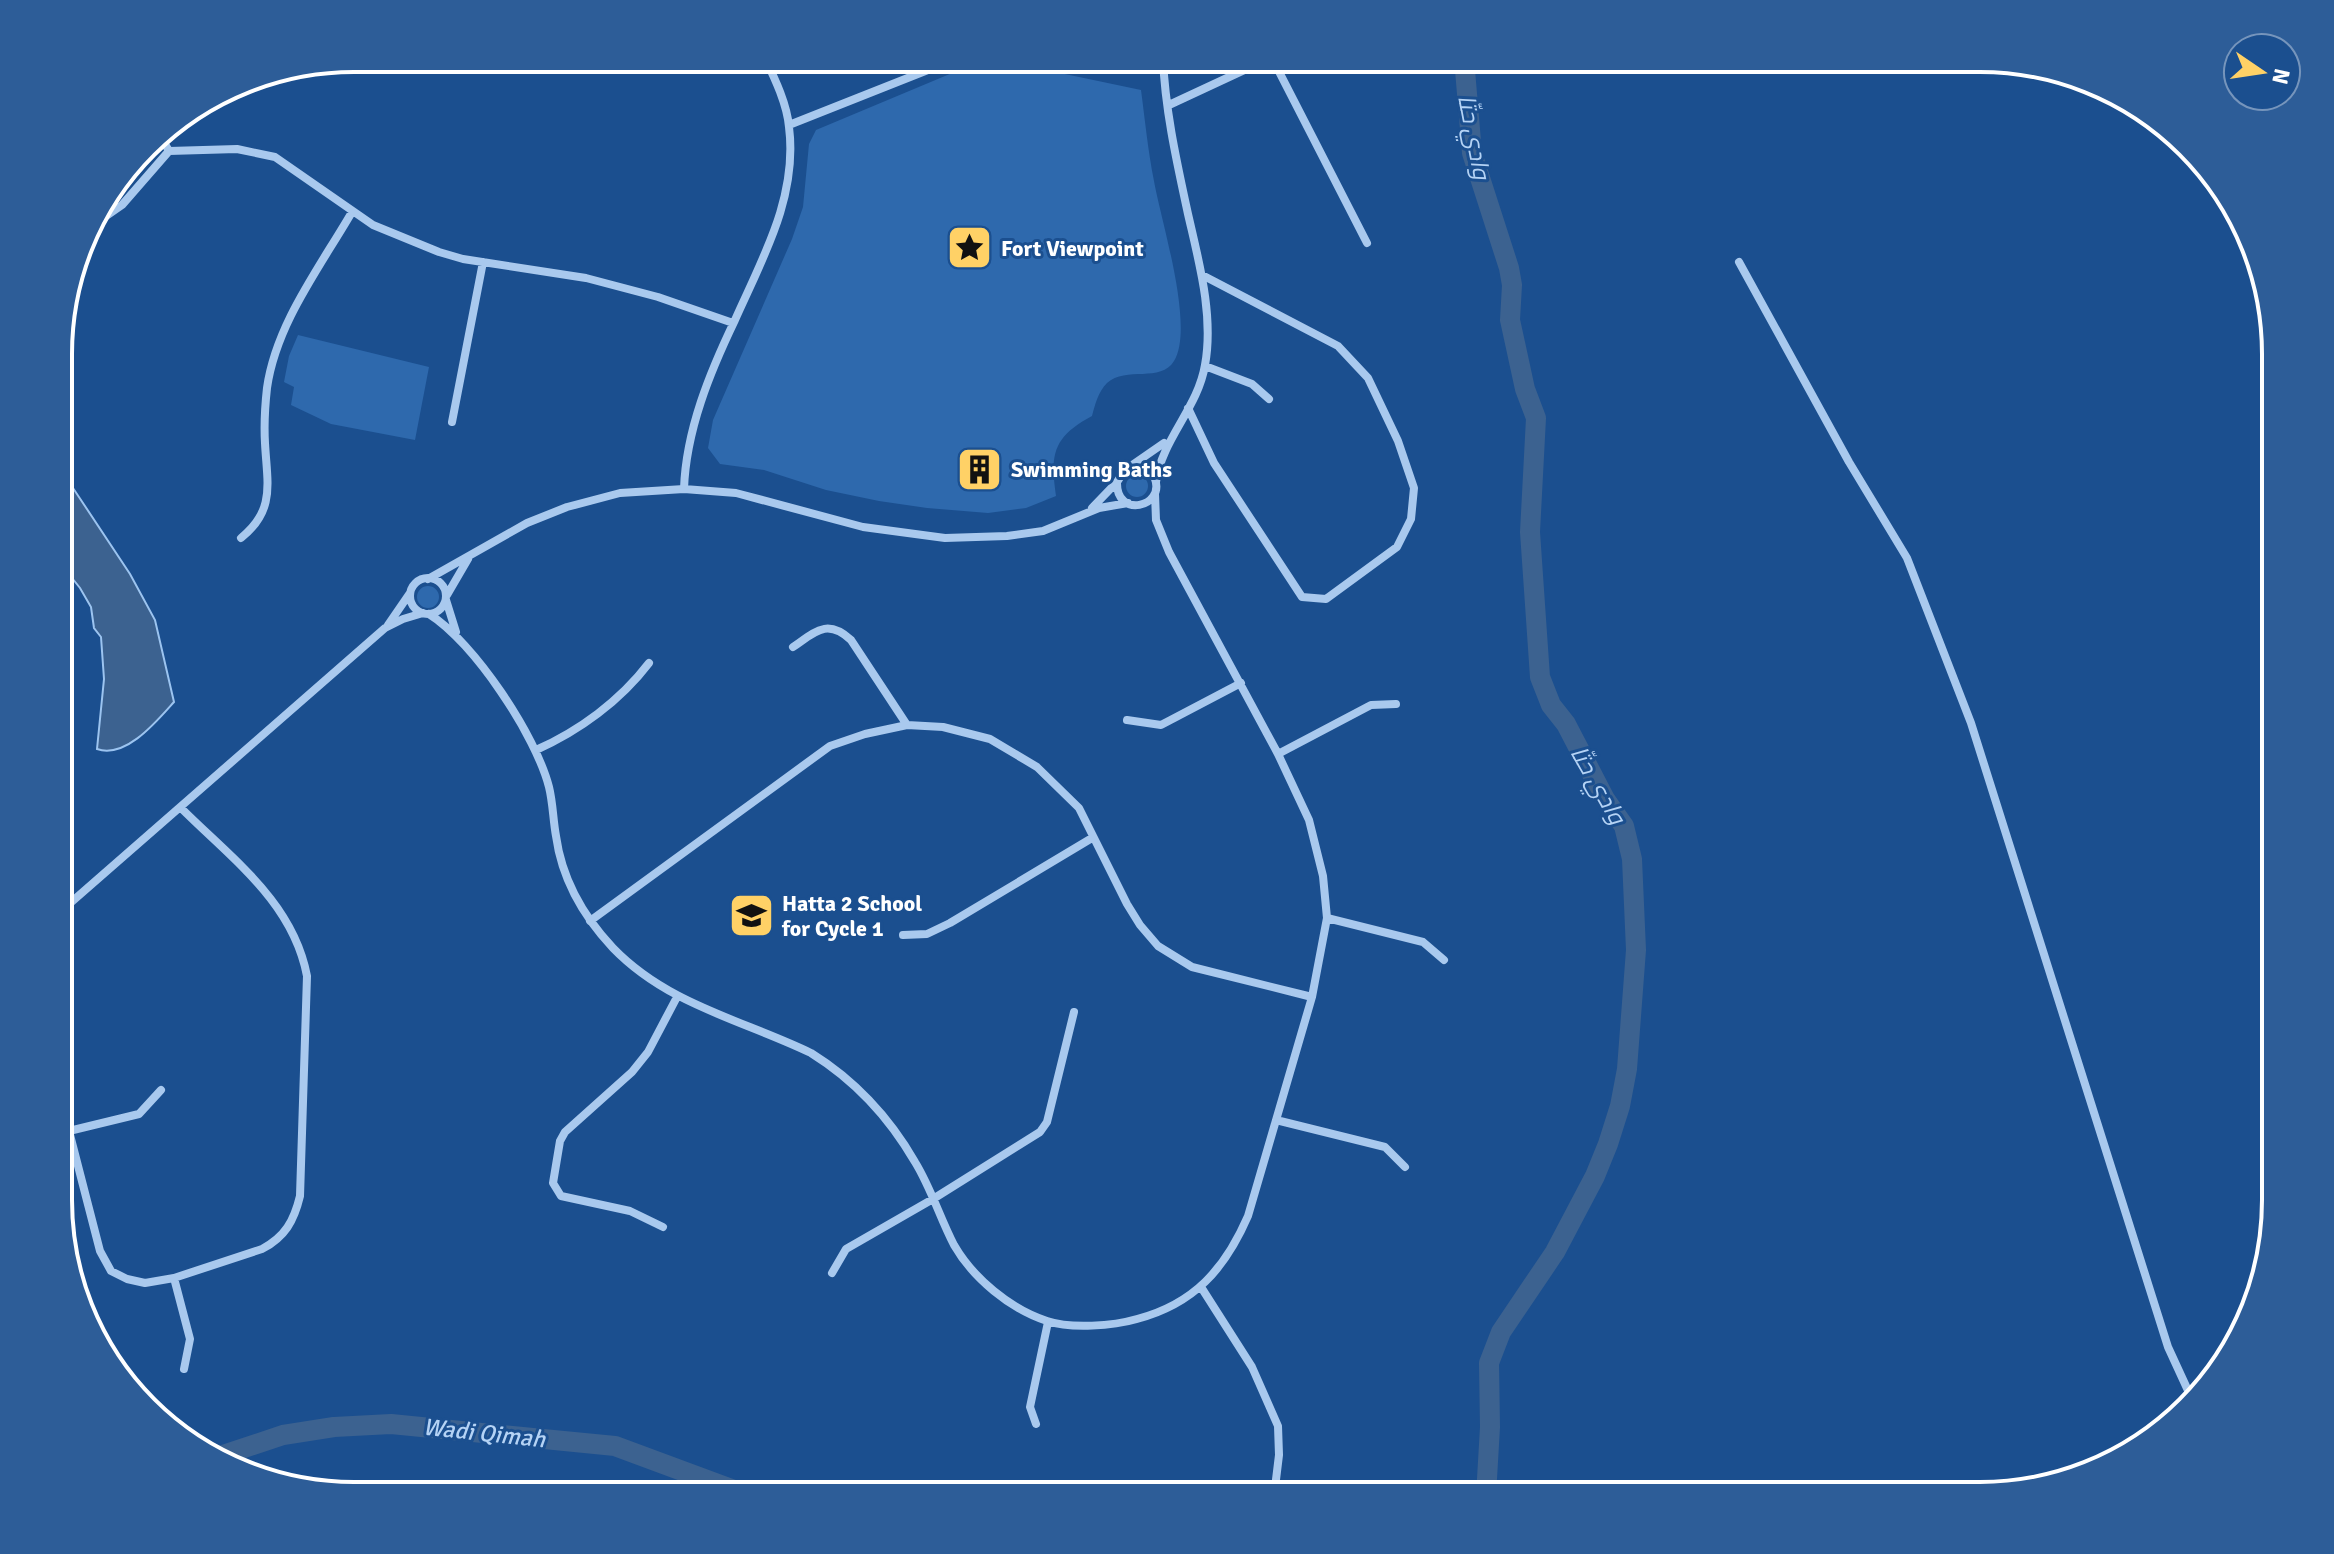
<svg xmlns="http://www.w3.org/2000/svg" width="2334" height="1554" font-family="Signika,Cairo,sans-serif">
	<rect width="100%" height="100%" fill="#1b4f8f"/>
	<path fill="#2e69ad" d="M988,58L1141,90C1145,120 1148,151 1154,181C1161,221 1195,327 1174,361C1161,383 1126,366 1107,383C1098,392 1095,405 1092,416C1053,437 1050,454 1056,496L1026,508L988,513L927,508L879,501L826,490L764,470L720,464L708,448L713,420L792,239L803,207L809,144L816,130Z
		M298,335L429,367L415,440L331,424L291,405L294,387L284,382L289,356Z
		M1126 486a11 11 0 1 1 22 0a11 11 0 1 1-22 0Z
		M417 597a11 11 0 1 1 22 0a11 11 0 1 1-22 0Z"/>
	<path fill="#3c6290" stroke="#9cc4f0" stroke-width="2" d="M60,474L73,488L130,574L155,620L174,702C157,721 126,759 97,749L104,679L101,637L94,628L91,607L80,588L72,578L62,575Z"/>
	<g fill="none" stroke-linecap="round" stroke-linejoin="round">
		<path stroke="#3c6290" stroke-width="20" d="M1461,58L1465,70L1472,153L1509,268L1512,285L1510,320L1525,389L1536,418L1530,532L1540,677L1551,705L1566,724L1605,799L1624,826L1632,859L1636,950L1627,1069L1620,1106L1608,1144L1595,1176L1555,1252L1501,1332L1489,1363L1490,1427L1486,1496
			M214,1458L283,1435L334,1427L391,1424L615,1446L750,1496"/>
		<path stroke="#a9c9ee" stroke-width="8" d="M1272,58L1367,243
			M1169,105L1270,58
			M789,125L938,66L950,58
			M158,132L169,151
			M99,221L122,205L169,151L237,149L275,157L373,225L439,252L463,259L586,278L658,297L733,323
			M1739,262L1849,462L1907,558L1971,723L2168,1347L2191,1397
			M1205,366L1252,384L1269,399
			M1188,408L1214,463L1302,597L1326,599L1397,547L1411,519L1414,488L1398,441L1368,378L1338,346L1202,275
			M452,422L483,262
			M1117,482C1116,519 1165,507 1155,479C1151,470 1143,467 1134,467
			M1156,482C1162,439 1198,408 1205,365C1214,316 1199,262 1188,214C1177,163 1165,110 1163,58
			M684,489C686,430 710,372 735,320C762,259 798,197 789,127C787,104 775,79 765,58
			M1092,508L1117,482L1125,470L1164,443
			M241,538C276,510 267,483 265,443C264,426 265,406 267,388C276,324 320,267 352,212
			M410 596a18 18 0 1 1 36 0a18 18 0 1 1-36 0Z
			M428,579L527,523L567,507L620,493L684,489L736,493L863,527L945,538L1007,536L1043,531L1099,508L1128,503
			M447,595L468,559
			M446,600L456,632
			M429,614C474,642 536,736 549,787C553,803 553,820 556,836C562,880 583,916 613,948C668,1005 743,1020 811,1053C856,1081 889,1117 915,1162C931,1188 940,1218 954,1245C973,1278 1010,1309 1047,1321C1071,1329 1113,1326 1137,1319C1194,1304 1225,1269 1248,1216L1312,997L1327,918L1323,876L1309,820L1278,754L1169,552L1156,520L1155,494
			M388,625L410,593
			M793,647C815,632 827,618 851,640L907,725
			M1127,720L1161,725L1241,683
			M536,750C579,731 620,701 649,663
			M1278,754L1371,705L1396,704
			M60,912L385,628L403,619L423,613
			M1327,918L1423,942L1444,960
			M590,921L830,746L865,734L907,725L943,727L990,739L1037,767L1079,808L1127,904L1140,925L1158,946L1192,967L1312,997
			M903,935L927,934L950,923L1092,838
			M60,1118L69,1131L100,1251L111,1271L127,1279L145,1283L174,1278L262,1249C285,1237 294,1221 300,1196L307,976C293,902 232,859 181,808
			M1276,1120L1385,1147L1405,1167
			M69,1131L139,1114L161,1090
			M663,1227L630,1211L561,1196L553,1183L560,1141L565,1132L632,1072L648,1052L677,997
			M832,1273L846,1249L933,1199L1040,1132L1047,1122L1074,1012
			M174,1278L190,1339L184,1369
			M1201,1287L1252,1367L1278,1426L1279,1455L1274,1496
			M1036,1424L1030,1407L1048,1322"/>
	</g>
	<defs>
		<symbol id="sight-square" viewBox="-11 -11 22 22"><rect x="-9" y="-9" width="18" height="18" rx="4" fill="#ffd166" stroke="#1b4f8f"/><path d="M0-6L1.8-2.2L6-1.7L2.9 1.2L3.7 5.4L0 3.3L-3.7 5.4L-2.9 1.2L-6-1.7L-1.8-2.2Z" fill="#111"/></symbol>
		<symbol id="building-square" viewBox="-11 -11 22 22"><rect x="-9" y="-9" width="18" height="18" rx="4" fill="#ffd166" stroke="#1b4f8f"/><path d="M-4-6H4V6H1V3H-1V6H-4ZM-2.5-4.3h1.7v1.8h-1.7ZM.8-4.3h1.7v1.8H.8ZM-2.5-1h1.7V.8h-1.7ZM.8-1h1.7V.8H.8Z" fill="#111"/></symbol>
		<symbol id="school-square" viewBox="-11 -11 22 22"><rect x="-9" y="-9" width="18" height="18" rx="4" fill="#ffd166" stroke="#1b4f8f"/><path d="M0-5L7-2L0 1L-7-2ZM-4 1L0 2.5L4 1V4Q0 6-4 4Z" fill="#111"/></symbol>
	</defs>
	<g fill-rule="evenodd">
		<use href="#sight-square" x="944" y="222" width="51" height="51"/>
		<use href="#building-square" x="954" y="444" width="51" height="51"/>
		<use href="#school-square" x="726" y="890" width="51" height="51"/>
	</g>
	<g text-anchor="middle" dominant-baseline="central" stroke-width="6" stroke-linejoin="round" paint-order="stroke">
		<g font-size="22" font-weight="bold" fill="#fff" stroke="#1b4f8f" text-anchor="start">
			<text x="1001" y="248">Fort Viewpoint</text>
			<text x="1011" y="469">Swimming Baths</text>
			<text x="782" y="903">Hatta 2 School<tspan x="782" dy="25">for Cycle 1</tspan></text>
		</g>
		<g font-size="24" font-style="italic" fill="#b5d3f5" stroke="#1b4f8f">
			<text transform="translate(1474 137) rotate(79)">وادي حتّا</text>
			<text transform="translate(1598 785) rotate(60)">وادي حتّا</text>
			<text transform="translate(484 1433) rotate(6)">Wadi Qimah</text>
		</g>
	</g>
	<path d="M0 0H2334V1554H0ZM354 72H1980A282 282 0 0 1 2262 354V1200A282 282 0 0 1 1980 1482H354A282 282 0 0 1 72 1200V354A282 282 0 0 1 354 72Z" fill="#2d5d98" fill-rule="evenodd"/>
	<path fill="none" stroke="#fff" stroke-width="4" d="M354 72H1980A282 282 0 0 1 2262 354V1200A282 282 0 0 1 1980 1482H354A282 282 0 0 1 72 1200V354A282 282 0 0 1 354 72Z"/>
	<g transform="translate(2262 72) rotate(103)"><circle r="38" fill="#1b4f8f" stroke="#7695bc" stroke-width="2"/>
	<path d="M0-6L14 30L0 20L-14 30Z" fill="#ffd166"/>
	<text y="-12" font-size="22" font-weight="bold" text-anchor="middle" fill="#ffffff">N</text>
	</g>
</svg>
